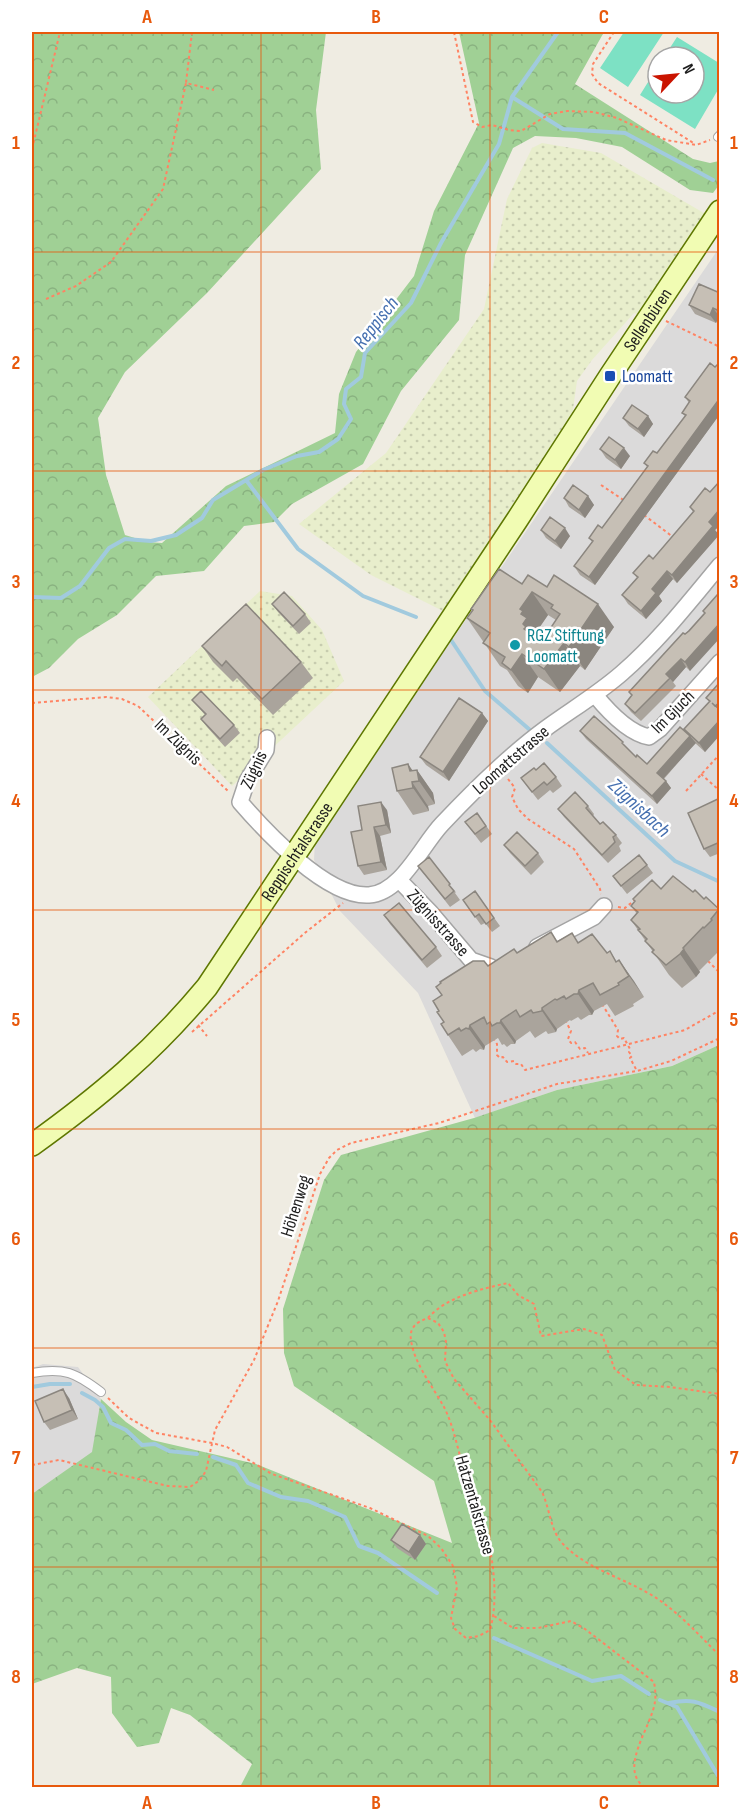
<svg xmlns="http://www.w3.org/2000/svg" width="751" height="1819" font-family="'Sofia Sans Condensed',sans-serif">
	<defs>
		<pattern id="farmland-dots" width="8" height="8" patternUnits="userSpaceOnUse" patternTransform="scale(1.5)"><rect width="8" height="8" fill="#e8eecc"/><path d="M2 2h.1M6 6h.1" fill="none" stroke="#c7ccaf" stroke-width="1.8" stroke-linecap="round"/></pattern>
		<pattern id="forest-crowns" width="20" height="18" patternUnits="userSpaceOnUse" patternTransform="scale(1.5)"><rect width="20" height="18" fill="#a0d095"/><path d="M2 6a3 3 0 1 1 6 0M12 15a3 3 0 1 1 6 0" fill="none" stroke="#89b280"/></pattern>
	</defs>
	<rect width="100%" height="100%" fill="#efece2"/>
	<path fill="#dbdada" d="M719,248V1045L672,1066L557,1090L475,1118L418,993L340,911L314,860L315,841Z
		M43,1364L78,1367L101,1399L93,1452L32,1494V1368Z"/>
	<path fill="url(#farmland-dots)" d="M542,143L601,153L709,216L639,315L634,313L592,360L577,381L572,416L445,612L371,575L299,524L386,453L484,309L507,199L532,148Z
		M260,591L292,596L322,630L344,681L232,786L148,697Z"/>
	<path fill="url(#forest-crowns)" d="M32,32H326L316,110L321,169L207,293L125,372L98,418L106,475L125,535L148,542L162,543L226,486L335,433L339,394L356,352L414,276L434,211L479,123L459,32H604L575,84L693,159L710,163L719,161V185L713,193L690,190L622,147L576,138L535,136L513,148L465,255L459,320L401,391L363,464L292,504L274,522L244,526L204,571L156,576L117,615L78,639L49,668L32,677Z
		M719,1045V1787H240L252,1764L190,1715L171,1708L159,1743L137,1747L112,1713L111,1677L77,1668L32,1684V1494L92,1452L101,1399L126,1422L152,1440L256,1464L452,1543L434,1481L294,1386L284,1353L283,1309L324,1180L341,1155L474,1118L557,1090L672,1066Z"/>
	<path fill="#7de1c4" d="M624,32H664L628,87L600,68Z
		M677,37L719,63V88L695,129L640,95L658,66V93H694V57H664Z"/>
	<g fill="none" stroke-linecap="round" stroke-linejoin="round">
		<path stroke="#a1cade" stroke-width="4" d="M512,97L563,129L625,133L713,180
			M246,480L298,549L363,596L416,617
			M32,597L61,598L80,586L109,548L125,539L151,541L176,535L202,518L213,500L263,470L297,456L319,452L338,439L351,419L344,404L346,389L361,377L365,353L411,303L441,243L499,144L512,97L558,32
			M451,640L485,691L530,730
			M547,743L675,861L720,882
			M32,1387L50,1384H70
			M82,1393L95,1400L103,1407L111,1423L126,1430L142,1445L155,1444L169,1451L197,1454
			M213,1457L236,1465L248,1483L281,1497L308,1501L345,1517L359,1546L378,1553L437,1593
			M494,1638L592,1681L621,1676L649,1694
			M660,1700L677,1707L720,1779
			M669,1703C692,1698 699,1702 720,1712"/>
		<defs>
			<path id="service" d="M718,137L720,135
				M32,1373C64,1367 76,1373 101,1392"/>
			<path id="minor" d="M595,695C608,711 629,733 649,737L660,729L720,662
				M267,738L266,750L247,781L240,802C265,831 327,898 369,895C401,893 422,845 442,824C474,790 507,757 545,729C571,710 598,694 622,673C659,641 689,602 720,565
				M399,880L431,913L471,960L491,967
				M537,947L594,917L604,906"/>
			<g id="secondary">
				<path id="s1" d="M32,1145C99,1097 154,1051 207,987L517,520L610,376L720,211"/>
			</g>
		</defs>
		<use href="#service" stroke="#a4a4a4" stroke-width="10"/>
		<use href="#minor" stroke="#a4a4a4" stroke-width="18"/>
		<use href="#secondary" stroke="#5e7701" stroke-width="24"/>
		<path stroke="#ff8363" stroke-width="2" stroke-dasharray="3 3" stroke-linecap="butt" d="M192,32L186,83L214,90
			M454,32L473,122L482,127L492,125L509,130L521,131L550,114L567,111L594,112L617,118L666,140L696,145L710,140
			M614,32L593,64L592,74L598,83L695,144
			M32,149L60,32
			M46,299L76,286L111,262L163,189L186,83
			M666,321L720,347
			M601,485L625,501
			M644,515L673,537
			M32,703L106,697L122,699L138,706L229,792
			M701,774L720,791
			M508,779L515,788L512,797L518,809L528,819L574,849L600,889L601,894
			M686,791L720,754
			M618,907L625,908L636,899
			M708,961L720,973
			M602,1004L618,1030L617,1036L620,1039L624,1038L630,1049L629,1052L632,1056L630,1058L637,1071
			M565,1020L571,1031L568,1039L571,1043L575,1042L580,1049L585,1048L588,1053
			M198,1025L207,1036
			M192,1032L306,932L343,903
			M493,1038L497,1044V1055L500,1058L503,1057L507,1062L514,1061L516,1064H521L525,1070L685,1030L720,1010
			M428,1318C446,1297 481,1289 508,1283L518,1295L534,1304L541,1336L584,1329L602,1335L615,1370L636,1385L670,1387L720,1394
			M108,1398L129,1418L156,1433L212,1443L227,1447L272,1474L370,1508L428,1536L441,1548L453,1566L457,1587L451,1618L455,1629L466,1638L479,1636L490,1630C501,1592 490,1537 477,1500C473,1488 467,1477 463,1466C457,1447 454,1428 445,1409C434,1388 414,1364 411,1340C409,1327 417,1322 428,1318L438,1323L444,1332L446,1342L445,1361L454,1379L490,1420L542,1492C550,1509 550,1529 562,1543C589,1572 631,1579 662,1602C683,1617 701,1637 720,1656
			M32,1465L59,1460L168,1486L190,1487L200,1480L206,1471L215,1430L254,1360L278,1301L320,1174L329,1158L337,1150L351,1143L439,1123L557,1084L637,1071L671,1061L720,1038
			M494,1616L513,1628H538L571,1621L585,1629L654,1682C655,1688 656,1695 655,1701C653,1725 616,1770 646,1788"/>
		<use href="#service" stroke="#fff" stroke-width="8"/>
		<use href="#minor" stroke="#fff" stroke-width="15"/>
		<use href="#secondary" stroke="#f1fcb3" stroke-width="21"/>
	</g>
	<path fill="#aaa49c" fill-rule="evenodd" d="M720,293V316L716,323L695,314L689,305Z
		M720,362V414L595,585L580,575L574,566L592,542L589,538L602,528L647,467L644,463L657,453L685,416L682,413L689,403L685,397Z
		M648,416L653,424L644,437L629,426L623,418Z
		M600,449L630,456L621,469L606,458Z
		M720,481V525L715,530L719,535L677,583L673,579L659,596L662,601L646,619L628,604L622,595L637,578L633,573L653,559L693,512L690,507L710,492Z
		M588,496L594,505L585,518L569,507L564,498Z
		M541,530L570,536L561,549L546,538Z
		M547,587L614,627L585,670L580,666L560,692L538,677L528,693L518,686L507,670L500,666L467,618L472,611L471,609ZM548,615L556,620L543,640L537,631Z
		M718,594L690,671L686,667L673,682L676,686L641,721L631,712L625,704L632,696L629,692L685,634L704,613Z
		M272,604L305,614L311,623L299,634L278,612Z
		M202,646L301,662L313,678L273,715L237,678L233,682L213,662Z
		M720,682V735L705,752L695,743L664,779L671,788L657,804L586,739L580,731L628,750L636,757L647,764L685,731L709,702L706,698Z
		M192,700L234,725L240,733L225,747L207,727L201,719L205,715Z
		M482,713L488,721L449,781L426,765L420,757Z
		M408,764L413,771L417,770L433,793L435,804L428,806L429,811L413,815L397,791Z
		M536,770L556,777L562,786L553,793L550,790L538,800L521,778Z
		M720,798V853L710,857L704,849Z
		M588,806L594,814L593,816L600,824L616,835L622,843L619,846L621,851L608,863L564,817L558,809Z
		M387,810L391,833L380,836L387,870L364,875L358,866L362,830Z
		M477,813L492,834L481,843L465,822Z
		M504,845L538,853L544,862L531,875L510,853Z
		M647,865L653,873L627,894L613,876Z
		M418,866L456,892L455,893L460,900L450,907Z
		M661,889L693,892L704,899L706,897L720,910V950L699,971L700,972L696,977L682,988L669,975L631,920L637,914L631,906Z
		M475,891L500,926L492,932L485,923L481,925L463,900Z
		M384,915L436,947L442,956L427,968L390,924Z
		M551,932L557,941L572,933L578,943L607,953L610,951L617,962L619,960L644,997L633,1004L634,1006L615,1016L607,1004L594,1011L592,1015H589L581,1020L578,1017L571,1021L570,1020L557,1029L556,1032L548,1034L546,1031L535,1038L530,1031L516,1041L515,1044H511L507,1047L504,1044L502,1045L498,1038L485,1046L484,1050L480,1049L476,1052L473,1049L462,1056L448,1035L439,1011L442,995L488,966L517,953Z
		M69,1398L78,1419L50,1430L44,1422Z
		M420,1535L426,1544L415,1560L397,1548L391,1540Z"/>
	<path fill="#8b867f" d="M713,308L719,316L716,323L710,315Z
		M720,398V414L595,585L589,577Z
		M648,416L653,424L644,437L638,429Z
		M624,448L630,456L621,469L615,460Z
		M588,496L594,505L585,518L579,510Z
		M720,509V525L715,530L719,535L677,583L672,575L709,522Z
		M565,528L570,536L561,549L555,541Z
		M667,571L673,579L659,596L662,601L646,619L641,611L652,589Z
		M532,592L548,615L537,631L543,641L540,646L524,629L520,609Z
		M598,604L614,627L585,670L569,647Z
		M720,623V638L690,671L685,662Z
		M564,643L580,666L560,692L544,669Z
		M522,654L538,677L528,693L511,670Z
		M681,659L686,667L673,682L666,674Z
		M720,702V712L715,706Z
		M482,713L488,721L449,781L443,772Z
		M720,720V735L705,752L699,743Z
		M690,736L696,743L662,780L657,773Z
		M408,764L418,779L417,770L433,793L435,804L419,781L410,771Z
		M666,781L671,788L657,804L652,796Z
		M412,782L428,806L429,811L413,788Z
		M381,802L387,810L391,833L386,825Z
		M374,827L380,836L387,870L381,862Z
		M684,949L700,972L696,977L680,954Z
		M619,960L634,981L644,997L629,976Z
		M579,990L594,1011L592,1015L578,994Z
		M542,1008L557,1029L556,1032L542,1011Z
		M501,1020L516,1041L515,1044L500,1023Z
		M470,1025L485,1046L484,1050L469,1029Z
		M63,1389L69,1398L78,1419L72,1410Z
		M420,1535L426,1544L415,1560L409,1552Z"/>
	<path fill="#c6bfb5" stroke="#8b867f" stroke-width="1.5" fill-rule="evenodd" d="M699,284L720,293V304L717,310L713,308L710,315L689,305Z
		M720,362V398L589,577L574,566L593,541L589,538L598,525L602,528L648,466L644,463L653,451L657,453L686,415L682,413L690,401L685,397L710,363L715,367Z
		M632,405L648,416L638,429L623,418Z
		M609,437L624,448L615,460L600,449Z
		M720,481V509L709,522L713,526L672,575L667,571L652,589L656,593L641,611L622,595L638,577L633,573L649,555L653,559L694,511L690,507L705,488L710,492Z
		M573,485L588,496L579,510L564,498Z
		M550,517L565,528L555,541L541,530Z
		M499,569L522,584L528,575L547,587L554,575L598,604L569,647L564,643L544,669L522,654L511,670L502,663L505,657L483,643L490,633L467,618L473,610L471,609ZM532,592L553,605L551,608L560,614L542,641L524,629L526,627L523,624L527,618L521,614L523,611L520,609Z
		M284,592L305,614L293,626L272,604Z
		M718,594L720,595V623L685,662L681,659L666,674L670,678L635,713L625,704L632,695L629,692L683,633L685,634L689,631L705,613L703,611Z
		M246,604L301,662L262,699L226,661L222,666L202,646Z
		M720,682V702L715,706L712,703L720,710V720L699,743L684,729L710,701L706,698Z
		M201,691L234,725L220,739L201,719L206,714L192,700Z
		M459,698L482,713L443,772L420,757Z
		M594,716L623,742L622,743L636,757L637,755L647,764L680,727L690,736L657,773L666,781L652,796L580,731Z
		M544,763L556,777L547,785L544,782L532,792L521,778L534,768L536,770Z
		M408,764L410,771L417,770L419,781L412,782L413,788L397,791L392,768Z
		M575,792L588,806L586,808L600,824L603,822L616,835L613,837L615,842L602,855L558,809Z
		M720,798V842L704,849L688,813Z
		M381,802L386,825L374,827L381,862L358,866L351,832L362,830L358,806Z
		M477,813L486,826L475,834L465,822Z
		M517,832L538,853L525,866L504,845Z
		M639,855L647,865L621,886L613,876Z
		M429,857L450,884L449,885L454,891L445,899L418,866Z
		M673,876L693,892L695,890L704,899L706,897L719,909L711,919L712,920L704,928L703,927L683,948L684,949L680,954L666,965L652,952L654,950L645,941L647,939L638,930L640,929L631,920L638,912L631,906L635,901L633,899L652,880L661,889Z
		M475,891L494,918L486,924L479,914L475,917L463,900Z
		M399,903L436,947L422,960L384,915Z
		M551,932L557,942L572,933L578,943L592,934L607,953L610,951L616,962L619,960L629,976L618,983L619,985L600,995L593,983L579,990L578,994H574L566,999L564,996L557,1000L555,999L542,1008V1011L533,1013L531,1010L520,1017L516,1010L501,1020L500,1023H497L492,1026L490,1022L487,1024L484,1017L470,1025L469,1029L466,1028L461,1031L459,1028L448,1035L441,1024L444,1022L437,1012L439,1011L433,1001L442,995L436,987L441,983L440,982L473,961H484L488,966L514,949L517,953Z
		M63,1389L72,1410L44,1422L35,1401Z
		M402,1524L420,1535L409,1552L391,1540Z"/>
	<path fill="none" stroke="#e8590c" stroke-width="1.5" stroke-opacity="0.55" d="M261,32V1788M490,32V1788M32,252H720M32,471H720M32,690H720M32,910H720M32,1129H720M32,1348H720M32,1567H720"/>
	<rect fill="#1a4fb4" stroke="#fff" stroke-width="2" x="604" y="370" width="12" height="12" rx="3"/>
	<circle fill="#0f9aa8" stroke="#fff" stroke-width="2" cx="515" cy="645" r="6"/>
	<g text-anchor="middle" dominant-baseline="central" stroke-width="5" stroke-linejoin="round" paint-order="stroke">
		<g font-size="18" fill="#1d1d1d" stroke="#fff">
			<text stroke="none"><textPath href="#s1" startOffset="1036">Sellenbüren</textPath></text>
			<text transform="translate(673 712) rotate(-45)">Im Gjuch</text>
			<text transform="translate(178 742) rotate(44)">Im Zügnis</text>
			<text transform="translate(511 760) rotate(-41)">Loomattstrasse</text>
			<text transform="translate(254 770) rotate(-65)">Zügnis</text>
			<text stroke="none"><textPath href="#s1" startOffset="399">Reppischtalstrasse</textPath></text>
			<text transform="translate(438 923) rotate(48)">Zügnisstrasse</text>
			<text transform="translate(296 1206) rotate(-72)">Höhenweg</text>
			<text transform="translate(475 1505) rotate(74)">Hatzentalstrasse</text>
		</g>
		<g font-size="18" fill="#164399" stroke="#fff" text-anchor="start">
			<text x="622" y="376">Loomatt</text>
		</g>
		<g font-size="18" fill="#0d838f" stroke="#fff" text-anchor="start">
			<text x="527" y="635">RGZ Stiftung<tspan x="527" dy="21">Loomatt</tspan></text>
		</g>
		<g font-size="20" font-style="italic" fill="#4670b0" stroke="#fff">
			<text transform="translate(376 323) rotate(-52)">Reppisch</text>
			<text transform="translate(639 808) rotate(43)">Zügnisbach</text>
		</g>
	</g>
	<rect width="751" height="1819" fill="none" stroke="#ffffff" stroke-width="66"/>
	<g transform="translate(676 75) rotate(64)"><circle r="28" fill="#ffffff" stroke="#a5a5a5" stroke-width="1.5"/>
	<path d="M0-4.5L10 22L0 15L-10 22Z" fill="#ca1400"/>
	<text y="-9" font-size="16" font-weight="bold" text-anchor="middle" fill="#1d1d1d">N</text>
	</g>
	<rect x="33" y="33" width="685" height="1753" fill="none" stroke="#e8590c" stroke-width="2"/>
	<g font-size="20" text-anchor="middle" font-weight="bold" fill="#e8590c">
		<text x="147" y="23">A</text>
		<text x="376" y="23">B</text>
		<text x="604" y="23">C</text>
		<text x="16" y="149">1</text>
		<text x="734" y="149">1</text>
		<text x="16" y="369">2</text>
		<text x="734" y="369">2</text>
		<text x="16" y="588">3</text>
		<text x="734" y="588">3</text>
		<text x="16" y="807">4</text>
		<text x="734" y="807">4</text>
		<text x="16" y="1026">5</text>
		<text x="734" y="1026">5</text>
		<text x="16" y="1245">6</text>
		<text x="734" y="1245">6</text>
		<text x="16" y="1464">7</text>
		<text x="734" y="1464">7</text>
		<text x="16" y="1683">8</text>
		<text x="734" y="1683">8</text>
		<text x="147" y="1809">A</text>
		<text x="376" y="1809">B</text>
		<text x="604" y="1809">C</text>
	</g>
</svg>
